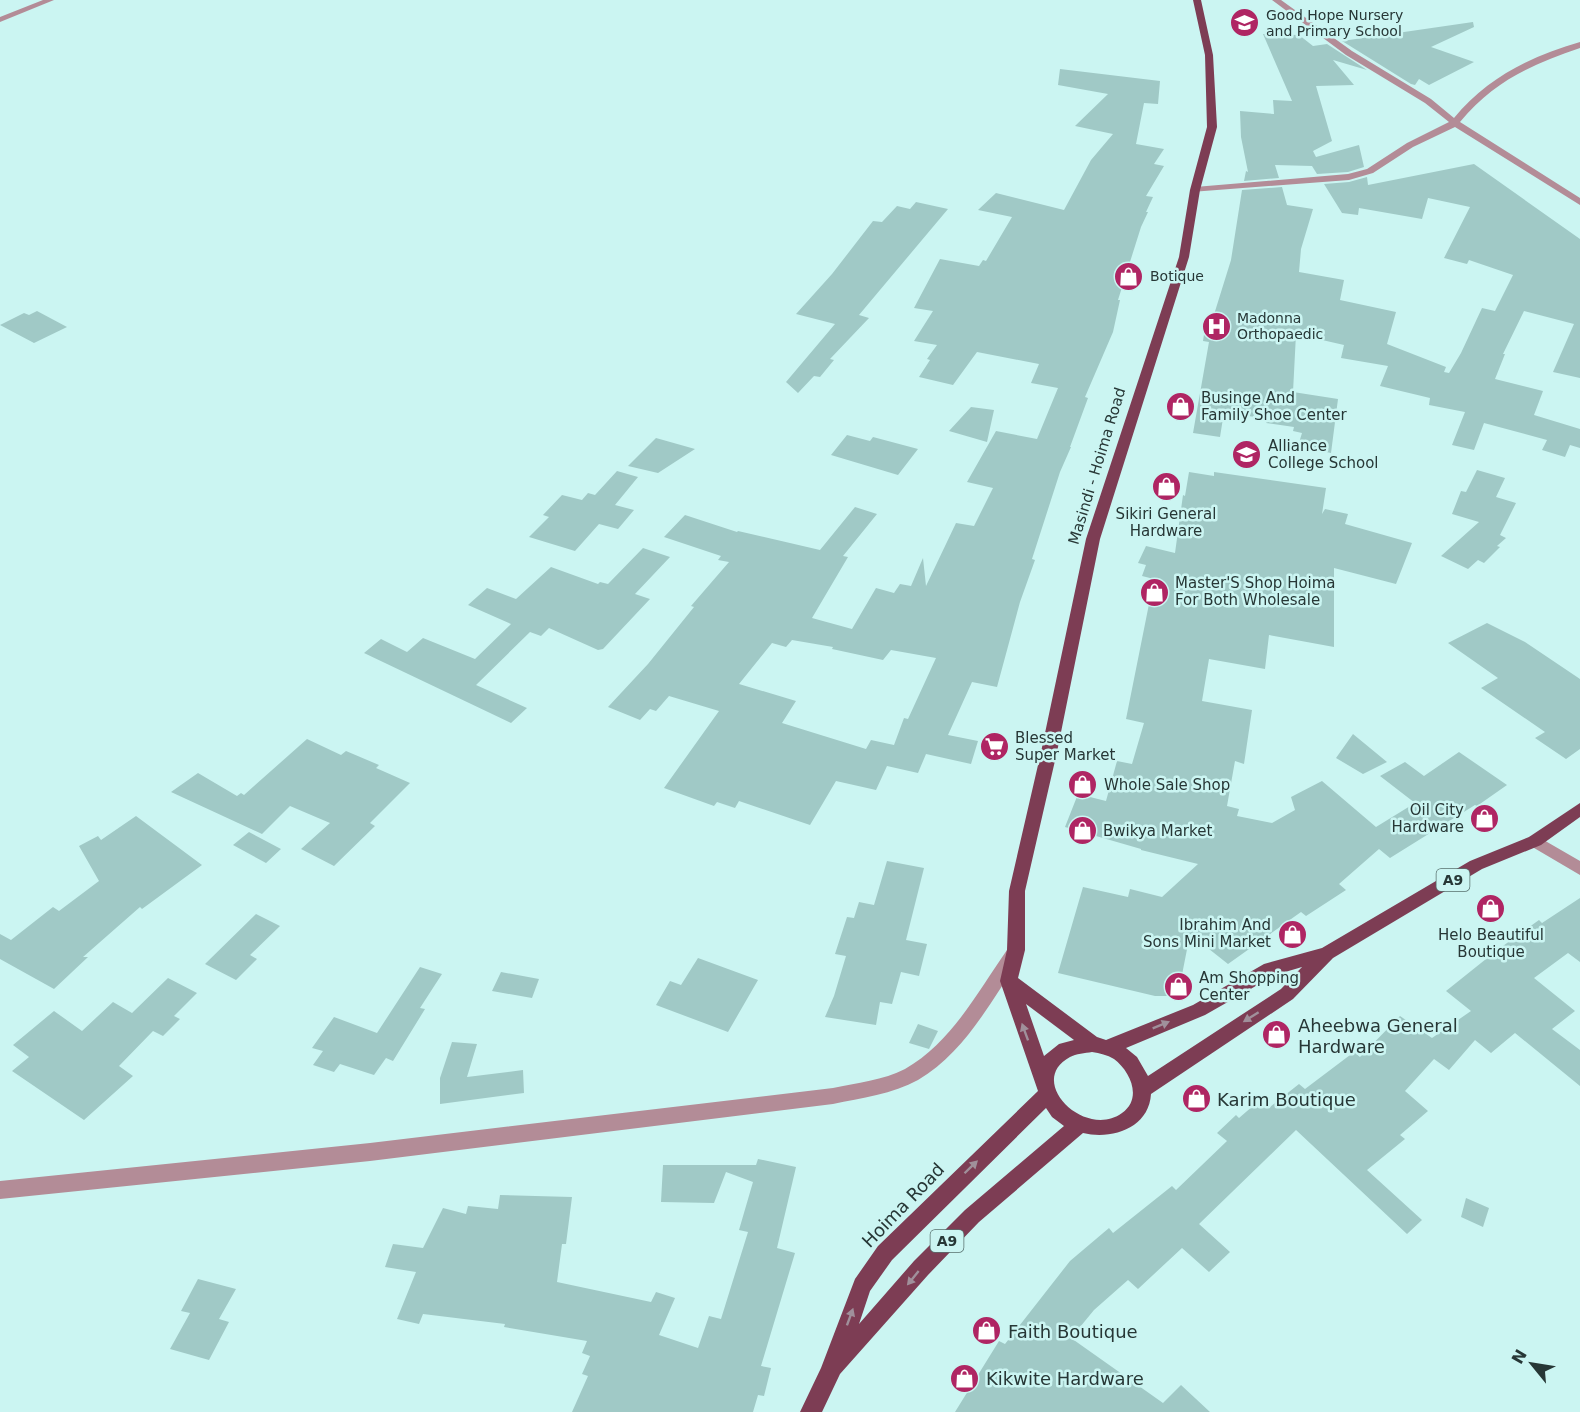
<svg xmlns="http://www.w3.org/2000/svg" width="1580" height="1412" font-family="'DejaVu Sans',sans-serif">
	<rect width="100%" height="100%" fill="#cbf5f2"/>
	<path fill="#a0c9c6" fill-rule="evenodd" d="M1473,22L1474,27L1431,47L1474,62L1429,85L1419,79L1415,85L1411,84L1342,41Z
		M1263,34L1299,35L1313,46L1327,44L1367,70L1333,60L1354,85L1316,86L1332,141L1313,151L1316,157L1359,145L1364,167L1348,172L1317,174L1312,166L1275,165L1279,178L1244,181L1246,171L1248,172L1241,137L1240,111L1274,114L1273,100L1292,101Z
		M1060,69L1160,81L1158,104L1144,103L1136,144L1164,149L1154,164L1164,166L1146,196L1153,197L1146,212H1148L1141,227L1118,300H1120L1113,332L1085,397L1088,398L1070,447H1071L1060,472L1032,559L1035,560L1020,602L997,687L972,682L948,735L978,741L971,764L926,754L918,773L887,766L876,790L836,781L810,825L739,801L735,808L717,802L714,806L664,788L719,711L669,696L656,711L650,709L640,720L608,707L648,664L694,607L691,606L729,562L718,560L721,556L664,537L685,515L737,532L738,531L820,550L855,507L877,514L843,556L848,557L812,618L852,629L876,588L894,593L900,584L911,586L923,558L926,586L956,523L974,526L993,488L967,482L996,431L1037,439L1058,388L1031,383L1039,364L977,352L953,385L919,377L930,360L927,359L937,345L914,341L933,311L914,308L940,259L979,266L983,260L986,261L1012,217L978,210L996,193L1064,210L1091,160L1113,134L1075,126L1108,94L1058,85ZM792,640L833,647L832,649L883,660L891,650L936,658L908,719L904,718L894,745L871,740L866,749L782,723L796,701L739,684L772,643L786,647Z
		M1474,164L1580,239V378L1553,372L1574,324L1524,311L1503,354H1505L1495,379L1543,391L1534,415L1580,429V448L1570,445L1565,457L1542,450L1547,440L1484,423L1474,450L1452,445L1465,412L1429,405L1430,398L1380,386L1388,366L1341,358L1344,345L1296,334L1293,392L1338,399L1331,453L1298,446L1302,433L1293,431L1294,427L1266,423L1267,419L1224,412L1220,437L1193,433L1209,342L1203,341L1206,321H1212L1231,260L1242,190L1282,187L1287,205L1313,209L1301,249L1299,272L1344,280L1340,300L1396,312L1387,344L1446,367L1444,372L1449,373L1461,353L1482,308L1495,311L1513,275L1469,260L1467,264L1444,258L1470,207L1428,198L1422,219L1359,208L1358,215L1342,213L1324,184L1349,182L1367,177L1368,185Z
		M916,202L948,209L859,315L869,318L830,359L834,360L820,377L814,376L798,393L786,382L835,324L796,314L832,274L873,221L882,222L897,206L910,209Z
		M37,311L67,327L34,343L0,325L24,313L29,315Z
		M971,407L994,410L987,442L949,431Z
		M847,435L870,441L873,437L918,449L898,475L831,455Z
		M656,438L695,449L658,473L628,466Z
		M1477,470L1505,478L1496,497L1516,503L1500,535L1506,538L1497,546L1500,547L1484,563L1478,560L1468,569L1441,556L1479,522L1452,514L1461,491L1466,492Z
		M617,471L638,477L615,505L634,510L618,529L599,524L575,551L529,537L549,517L543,515L562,495L582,500L588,493L595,495Z
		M1189,472L1214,476V472L1326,488L1322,514L1325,509L1348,514L1345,524L1412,543L1396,584L1334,568V647L1269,635L1265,669L1209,659L1202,701L1252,710L1244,764L1235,761L1227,806L1239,809L1237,816L1272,823L1295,810L1291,797L1322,781L1376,827L1415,803L1380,776L1405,762L1424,776L1459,752L1507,785L1477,806L1475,805L1390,858L1379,849L1339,884L1346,890L1306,916L1301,912L1228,964L1190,934L1179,990L1170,996H1155L1058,973L1083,887L1128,897L1130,889L1162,897L1198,864L1141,850V849L1065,827L1078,794L1106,801L1117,761L1132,764L1144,723L1126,719L1154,579L1142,576L1146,565L1138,563L1146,546L1175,553L1183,495L1185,496Z
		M643,548L670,557L635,594L650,599L603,649L598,650L549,628L541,636L530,632L476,685L527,708L511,723L364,653L381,639L407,652L423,638L475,659L511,624L468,605L487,588L516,599L551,567L598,584L600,582L608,584Z
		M1487,623L1525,642L1580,679V749L1566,759L1535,738L1545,732L1481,688L1498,678L1448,643Z
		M1353,734L1387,762L1363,774L1336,758Z
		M307,739L341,755L346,751L379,765L376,768L410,783L370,823L375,826L334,866L301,849L330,823L290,806L262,834L171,792L198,773L237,796L241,793L244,795Z
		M136,816L202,865L142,909L140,907L83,957H88L54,989L0,959V934L11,940L53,907L59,911L99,881L79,846L98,836L101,840Z
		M249,832L281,849L266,863L233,845Z
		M887,861L924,868L906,940L927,944L919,976L901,972L892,1004L880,1002L876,1025L825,1017L834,996L846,956L835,954L847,917L854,918L859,902L874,905Z
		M1580,898V962L1568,953L1534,978L1575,1011L1552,1029L1580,1050V1086L1515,1033L1491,1053L1475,1040L1449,1070L1434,1059L1405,1091L1428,1111L1400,1135L1405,1139L1367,1170L1422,1220L1407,1234L1296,1130L1199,1224L1230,1252L1209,1272L1182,1248L1138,1289L1128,1280L1094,1310L1071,1338L1163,1403L1181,1385L1210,1412H955L999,1341L1005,1344L1070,1261L1109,1228L1113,1233L1172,1186L1176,1190L1227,1141L1217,1133L1236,1115L1239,1118L1261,1099L1270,1107L1299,1084L1305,1089L1354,1052L1360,1057L1400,1016L1432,1038L1471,1011L1446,991L1496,951L1539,920L1542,923Z
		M256,914L280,926L250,955L257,959L236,980L205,964Z
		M698,958L758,980L728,1032L656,1005L670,981L681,985Z
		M420,967L442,974L420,1008L425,1009L393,1061L386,1058L374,1075L340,1064L334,1072L313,1065L323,1051L312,1048L334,1017L377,1033Z
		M501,972L539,979L532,998L492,991Z
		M168,978L197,993L174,1016L180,1019L163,1036L153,1031L119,1066L133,1076L84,1120L12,1071L29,1057L13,1045L54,1011L82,1031L113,1002L132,1013Z
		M918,1024L938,1031L929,1049L909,1043Z
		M452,1042L477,1044L467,1077L523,1070L524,1093L440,1104V1078Z
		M758,1159L796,1167L777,1248L795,1253L761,1366L771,1368L764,1396L758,1395L753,1412H572L588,1376L582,1374L590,1356L582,1353L587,1341L504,1327L505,1324L423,1314L419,1324L397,1319L416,1272L385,1267L393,1244L423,1248L443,1208L466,1214L468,1206L498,1209L500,1195L572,1197L566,1244H562L557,1282L651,1302L656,1292L675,1298L659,1335L698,1348L709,1316L721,1319L748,1232L739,1230L753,1182L726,1172L714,1203L661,1202L663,1165H756Z
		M1466,1198L1489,1208L1483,1227L1461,1217Z
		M198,1279L236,1289L219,1319L229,1322L209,1360L170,1349L190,1313L181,1311Z"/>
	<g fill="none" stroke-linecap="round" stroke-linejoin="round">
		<path fill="#b38c97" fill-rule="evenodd" d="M43,0H54L0,22V17Z
			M1272,0H1281L1352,51L1431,99L1454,118C1487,78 1531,56 1580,42V48C1531,65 1494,81 1460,122L1580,198V205L1455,127L1413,147L1373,173L1349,180L1191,192V188L1195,187L1348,174L1367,169L1407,143L1449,122L1425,103L1346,55Z
			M1535,835L1580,861V875L1529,845L1527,841L1529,837Z
			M1013,948L1019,950L1022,955L1019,960C990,1003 964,1053 918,1080C893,1094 861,1098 833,1104L370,1161L0,1199V1181L370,1143L833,1088C856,1083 884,1080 905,1069C951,1043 977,993 1007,950Z"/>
		<path fill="#7d3d54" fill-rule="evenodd" d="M1193,0H1201L1213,55L1217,127L1200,190L1189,257L1100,539L1057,752L1025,891V950L1018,978L1097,1037L1106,1040L1193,1005L1264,964L1322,948L1470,861L1529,837L1580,803V817L1541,845L1482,869L1333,958L1293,999L1151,1094C1149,1128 1112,1140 1083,1133L979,1222L928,1275L840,1374L822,1412H800L821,1368L855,1279L878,1246L1038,1091L1000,981L1007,950L1009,891L1041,752L1086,539L1179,257L1190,190L1207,127L1205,55ZM1302,967L1281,989L1148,1076L1137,1057L1126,1048L1205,1015L1275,975ZM1026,1004L1074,1040L1059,1044L1044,1056ZM1092,1052C1100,1053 1107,1055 1114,1059C1130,1071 1143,1098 1122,1113C1085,1140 1025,1081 1070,1057C1076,1054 1085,1053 1092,1052ZM1046,1108L1052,1117L1064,1126L965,1210L914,1261L859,1324L870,1291L892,1260Z"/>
	</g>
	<defs><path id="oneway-solid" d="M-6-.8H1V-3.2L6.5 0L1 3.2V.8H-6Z" transform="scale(1.5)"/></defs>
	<g fill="#a0909b">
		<use href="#oneway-solid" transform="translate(1251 1017) rotate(148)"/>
		<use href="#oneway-solid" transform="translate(1161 1025) rotate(-22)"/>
		<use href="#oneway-solid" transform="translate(1025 1032) rotate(-110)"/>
		<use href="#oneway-solid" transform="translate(971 1167) rotate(-44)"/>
		<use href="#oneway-solid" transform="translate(913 1278) rotate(129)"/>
		<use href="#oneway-solid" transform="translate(850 1317) rotate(-70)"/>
	</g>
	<defs>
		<symbol id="school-disc" viewBox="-11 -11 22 22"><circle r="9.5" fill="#af2563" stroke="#cbf5f2"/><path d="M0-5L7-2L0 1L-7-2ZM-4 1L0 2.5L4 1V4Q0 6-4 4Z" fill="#fff"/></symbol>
		<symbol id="shop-disc" viewBox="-11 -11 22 22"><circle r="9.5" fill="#af2563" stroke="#cbf5f2"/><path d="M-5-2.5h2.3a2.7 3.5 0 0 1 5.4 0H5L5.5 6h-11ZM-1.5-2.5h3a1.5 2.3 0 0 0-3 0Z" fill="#fff"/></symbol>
		<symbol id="hospital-disc" viewBox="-11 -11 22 22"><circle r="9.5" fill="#af2563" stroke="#cbf5f2"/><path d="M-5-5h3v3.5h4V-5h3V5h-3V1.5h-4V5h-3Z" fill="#fff"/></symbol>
		<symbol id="supermarket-disc" viewBox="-11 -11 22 22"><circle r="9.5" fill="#af2563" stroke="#cbf5f2"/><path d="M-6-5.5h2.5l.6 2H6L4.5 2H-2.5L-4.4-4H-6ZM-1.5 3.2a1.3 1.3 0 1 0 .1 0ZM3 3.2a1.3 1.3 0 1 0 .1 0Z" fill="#fff"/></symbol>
	</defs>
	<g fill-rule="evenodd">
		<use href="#school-disc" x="1228" y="6" width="33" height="33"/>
		<use href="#shop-disc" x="1112" y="260" width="33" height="33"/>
		<use href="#hospital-disc" x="1200" y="310" width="33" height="33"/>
		<use href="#shop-disc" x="1164" y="390" width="33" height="33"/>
		<use href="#school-disc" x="1230" y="438" width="33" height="33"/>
		<use href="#shop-disc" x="1150" y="470" width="33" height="33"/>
		<use href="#shop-disc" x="1138" y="576" width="33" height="33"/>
		<use href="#supermarket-disc" x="978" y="730" width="33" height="33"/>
		<use href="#shop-disc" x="1066" y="768" width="33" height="33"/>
		<use href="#shop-disc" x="1468" y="802" width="33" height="33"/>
		<use href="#shop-disc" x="1066" y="814" width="33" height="33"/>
		<use href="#shop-disc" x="1474" y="892" width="33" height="33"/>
		<use href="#shop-disc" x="1276" y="918" width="33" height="33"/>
		<use href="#shop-disc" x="1162" y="970" width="33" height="33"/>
		<use href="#shop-disc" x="1260" y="1018" width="33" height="33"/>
		<use href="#shop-disc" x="1180" y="1082" width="33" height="33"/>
		<use href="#shop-disc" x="970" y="1314" width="33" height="33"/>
		<use href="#shop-disc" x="948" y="1362" width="33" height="33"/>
	</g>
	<g text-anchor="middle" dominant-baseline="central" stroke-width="5" stroke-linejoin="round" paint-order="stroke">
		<g font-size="14" fill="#273736" stroke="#cbf5f2" text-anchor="start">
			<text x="1266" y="15">Good Hope Nursery<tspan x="1266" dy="16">and Primary School</tspan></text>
			<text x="1150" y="276">Botique</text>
			<text x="1237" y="318">Madonna<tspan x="1237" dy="16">Orthopaedic</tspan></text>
		</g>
		<g fill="#cbf5f2" stroke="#58706e" stroke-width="1.5">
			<rect x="1436.5" y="869" width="33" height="22" rx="4.5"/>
			<rect x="930.5" y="1230" width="33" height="22" rx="4.5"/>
		</g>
		<g font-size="14" font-weight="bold" fill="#273736">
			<text x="1453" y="880">A9</text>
			<text x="947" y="1241">A9</text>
		</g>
		<g font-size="15" fill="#273736" stroke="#cbf5f2" text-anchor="start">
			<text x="1201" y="398">Businge And<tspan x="1201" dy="17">Family Shoe Center</tspan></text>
			<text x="1268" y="446">Alliance<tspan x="1268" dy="17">College School</tspan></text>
			<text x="1166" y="514" text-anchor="middle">Sikiri General<tspan x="1166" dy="17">Hardware</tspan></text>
			<text x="1175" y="583">Master'S Shop Hoima<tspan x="1175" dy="17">For Both Wholesale</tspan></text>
			<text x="1015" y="738">Blessed<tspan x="1015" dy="17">Super Market</tspan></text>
			<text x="1104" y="785">Whole Sale Shop</text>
			<text x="1464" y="810" text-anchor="end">Oil City<tspan x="1464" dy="17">Hardware</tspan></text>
			<text x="1103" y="831">Bwikya Market</text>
			<text x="1271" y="925" text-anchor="end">Ibrahim And<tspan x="1271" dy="17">Sons Mini Market</tspan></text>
			<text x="1491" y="935" text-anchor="middle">Helo Beautiful<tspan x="1491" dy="17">Boutique</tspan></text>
			<text x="1199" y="978">Am Shopping<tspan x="1199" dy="17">Center</tspan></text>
		</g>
		<g font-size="15" fill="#273736" stroke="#cbf5f2">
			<text transform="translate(1097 466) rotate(-73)">Masindi - Hoima Road</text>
		</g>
		<g font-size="18" fill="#273736" stroke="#cbf5f2" text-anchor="start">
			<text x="1298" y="1025">Aheebwa General<tspan x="1298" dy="21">Hardware</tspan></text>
			<text x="1217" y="1099">Karim Boutique</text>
			<text x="1008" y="1331">Faith Boutique</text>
			<text x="986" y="1378">Kikwite Hardware</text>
		</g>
		<g font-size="18" fill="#273736" stroke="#cbf5f2">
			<text transform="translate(903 1205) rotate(-46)">Hoima Road</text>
		</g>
	</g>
	<g transform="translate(1532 1364) rotate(300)" stroke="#cbf5f2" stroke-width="4.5" paint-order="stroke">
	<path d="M0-4.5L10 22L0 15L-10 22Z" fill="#273736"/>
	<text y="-9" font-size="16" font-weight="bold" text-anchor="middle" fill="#273736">N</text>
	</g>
</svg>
